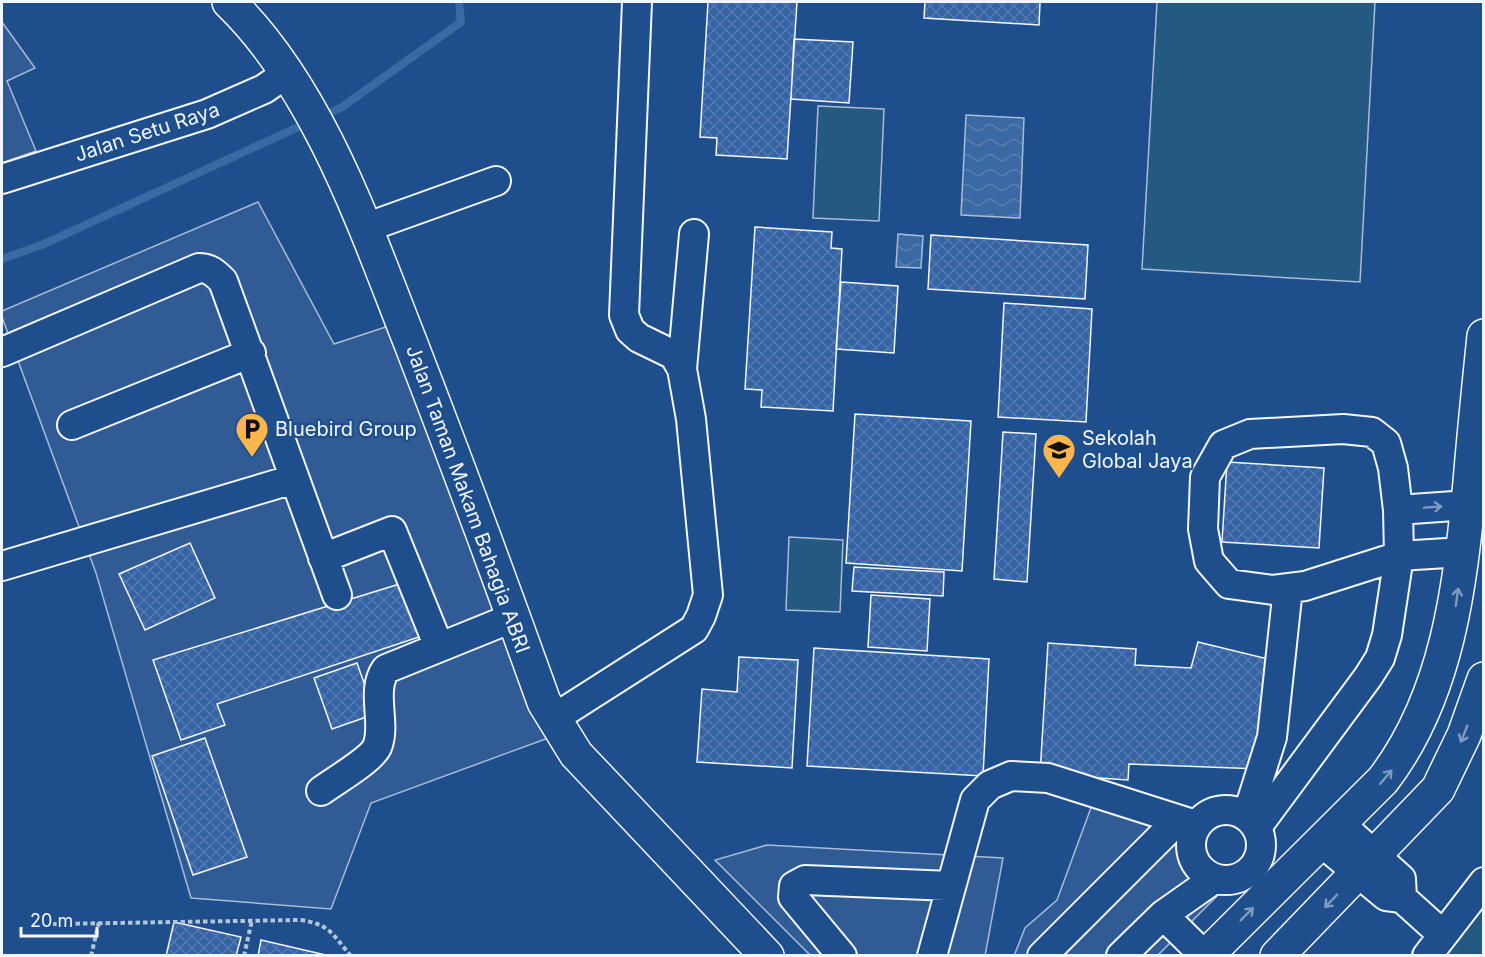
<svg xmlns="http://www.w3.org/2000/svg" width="1485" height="957" font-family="Inter,sans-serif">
	<defs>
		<pattern id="water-waves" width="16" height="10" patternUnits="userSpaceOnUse" patternTransform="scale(1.5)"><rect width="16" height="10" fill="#3b69a3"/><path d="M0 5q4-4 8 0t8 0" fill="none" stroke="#587fb1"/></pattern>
		<pattern id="building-cross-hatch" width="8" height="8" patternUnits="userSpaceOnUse" patternTransform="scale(1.5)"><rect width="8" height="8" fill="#3563a3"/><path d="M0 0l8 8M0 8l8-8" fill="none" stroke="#537ab1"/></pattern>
	</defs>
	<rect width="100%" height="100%" fill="#1f4e8c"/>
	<path fill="#245a82" stroke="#a8bbd7" stroke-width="1.5" d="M1157,2H1375L1360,282L1142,269Z
		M818,106L884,109L879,221L813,218Z
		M789,537L843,540L840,612L786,610Z
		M1483,883V955H1428Z"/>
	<path fill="#305b95" stroke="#a8bbd7" stroke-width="1.5" d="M2,22L35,68L7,81L36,151L2,163Z
		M258,202L334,344L401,322L551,737L371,803L331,909L191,898L96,573L2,317V311Z
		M1092,805L1156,824L1225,888L1158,955L1014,956L1025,928L1057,900Z
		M767,845L1003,858L985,956L810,955L715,860Z"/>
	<path fill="url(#water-waves)" stroke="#a8bbd7" stroke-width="1.5" d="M966,115L1024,118L1020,218L961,215Z
		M898,234L923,236L921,268L896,267Z"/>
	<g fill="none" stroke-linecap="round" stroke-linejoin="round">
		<path stroke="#3b69a3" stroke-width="8" d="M323,116L342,107L461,22L459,2
			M2,259L44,244L309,122"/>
	</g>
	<path fill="url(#building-cross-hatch)" stroke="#f2f6ff" stroke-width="1.5" d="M708,2H797L787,159L716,155L717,138L700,137Z
		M925,2H1040L1039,25L924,18Z
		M794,39L853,42L849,103L791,99Z
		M755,227L832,232L831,248L842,249L833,411L761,407L762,390L745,389Z
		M931,235L1088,245L1085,299L928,289Z
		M841,282L898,286L894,353L836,349Z
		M1004,303L1092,309L1086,422L998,417Z
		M855,414L971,421L962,571L846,563Z
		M1003,432L1036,434L1027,582L994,579Z
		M1227,462L1324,468L1319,548L1222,542Z
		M190,543L215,598L145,630L119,574Z
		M854,567L944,572L943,596L852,591Z
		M406,582L428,634L217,704L225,725L181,740L153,660Z
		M871,595L930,599L927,651L868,647Z
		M1198,642L1276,661L1260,769L1129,764L1128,780L1040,774L1048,643L1136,649L1135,665L1191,668Z
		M814,648L989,659L983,776L807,766Z
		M739,657L798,660L792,768L697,762L702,689L737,692Z
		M357,663L375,714L332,729L314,678Z
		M205,738L247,857L193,875L152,756Z
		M174,922L241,937L236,956H166Z
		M261,940L330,956H258Z"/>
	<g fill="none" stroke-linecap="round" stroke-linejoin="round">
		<defs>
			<path id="minor" d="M2,179L207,114L264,89L287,73
				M365,228L496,181
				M2,352L199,268C210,268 215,273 223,281L337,595
				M682,369L694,234
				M72,425L251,353
				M1398,510L1468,505
				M323,558L392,531L439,647
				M2,566L294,479
				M553,719L694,629L701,616L708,595L691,419L682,369L674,355L639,338L630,330L624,315L637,2
				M321,791C333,782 371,760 377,747C387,724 370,691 386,669L512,618
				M1191 845a35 35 0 1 1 70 0a35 35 0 1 1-70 0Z
				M1247,816L1272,737L1288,588
				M1340,824L1401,879L1402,898
				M1257,827L1368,677L1380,658L1387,635L1399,556L1398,510L1393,468L1386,443L1372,432L1343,429L1250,434L1223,445L1205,477L1203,529L1209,561L1229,584L1273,590L1305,586L1399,556L1463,552
				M1321,842L1386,896L1402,898L1443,935
				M1163,915L1205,956
				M842,956L793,897L794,886L805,880L951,886
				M932,956L975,800L990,785L1011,776L1048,778L1196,825
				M1042,956L1178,820
				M1121,956L1163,915L1214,879
				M1427,956L1484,882"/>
			<path id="major" d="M229,2C319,89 366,230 411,344C457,463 501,582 544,702L576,754L767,956
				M1206,956L1383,780C1448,695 1460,586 1470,482C1474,433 1479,385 1484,336
				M1277,956L1438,789L1464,735L1484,679"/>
		</defs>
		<use href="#minor" stroke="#f2f6ff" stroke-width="32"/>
		<use href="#major" stroke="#f2f6ff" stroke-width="36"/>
		<path stroke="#b3c4dc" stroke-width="4" stroke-dasharray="4.5 3" stroke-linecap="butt" d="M53,924L300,920C330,924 332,934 351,956
			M91,956L99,922
			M244,956L252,920"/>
		<use href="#minor" stroke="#1f4e8c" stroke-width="28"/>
		<use href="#major" stroke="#1f4e8c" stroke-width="33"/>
	</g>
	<defs><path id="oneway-shaft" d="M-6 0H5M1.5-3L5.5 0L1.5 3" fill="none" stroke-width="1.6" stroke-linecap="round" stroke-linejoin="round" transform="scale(1.5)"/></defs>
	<g stroke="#7e9ac0">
		<use href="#oneway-shaft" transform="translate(1433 507) rotate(-4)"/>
		<use href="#oneway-shaft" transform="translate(1457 597) rotate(-82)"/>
		<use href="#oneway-shaft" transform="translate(1464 734) rotate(112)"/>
		<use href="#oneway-shaft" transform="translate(1386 777) rotate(-50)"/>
		<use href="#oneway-shaft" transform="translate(1331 901) rotate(134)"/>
		<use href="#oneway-shaft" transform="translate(1247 914) rotate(-45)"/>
	</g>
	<defs>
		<symbol id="parking-pin" viewBox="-11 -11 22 30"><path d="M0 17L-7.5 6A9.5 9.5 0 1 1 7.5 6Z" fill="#ffb74d" stroke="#1f4e8c"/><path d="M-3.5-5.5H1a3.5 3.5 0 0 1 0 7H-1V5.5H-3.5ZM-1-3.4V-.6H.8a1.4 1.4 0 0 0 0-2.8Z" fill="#111"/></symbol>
		<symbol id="school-pin" viewBox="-11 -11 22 30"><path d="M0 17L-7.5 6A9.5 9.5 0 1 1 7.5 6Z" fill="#ffb74d" stroke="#1f4e8c"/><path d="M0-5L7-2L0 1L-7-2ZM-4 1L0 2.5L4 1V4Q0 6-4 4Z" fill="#111"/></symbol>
	</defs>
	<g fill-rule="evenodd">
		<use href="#parking-pin" x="233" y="410" width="38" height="52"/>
		<use href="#school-pin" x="1040" y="431" width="38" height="52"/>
	</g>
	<g text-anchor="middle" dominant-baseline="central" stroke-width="4.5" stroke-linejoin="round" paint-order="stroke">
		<g font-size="20" fill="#f2f6ff" stroke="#1f4e8c">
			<text transform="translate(147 132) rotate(-18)">Jalan Setu Raya</text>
			<text transform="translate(468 499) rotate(70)">Jalan Taman Makam Bahagia ABRI</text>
		</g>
		<g font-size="20" fill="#f2f6ff" stroke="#1f4e8c" text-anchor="start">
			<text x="275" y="429">Bluebird Group</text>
			<text x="1082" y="438">Sekolah<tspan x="1082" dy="23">Global Jaya</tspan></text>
		</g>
	</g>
	<rect width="1485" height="957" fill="none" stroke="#f2f6ff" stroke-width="6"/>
	<path d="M21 927v9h76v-9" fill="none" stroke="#f2f6ff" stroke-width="3"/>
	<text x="30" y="927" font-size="18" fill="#f2f6ff" stroke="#1f4e8c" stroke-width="4.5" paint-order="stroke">20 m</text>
</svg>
